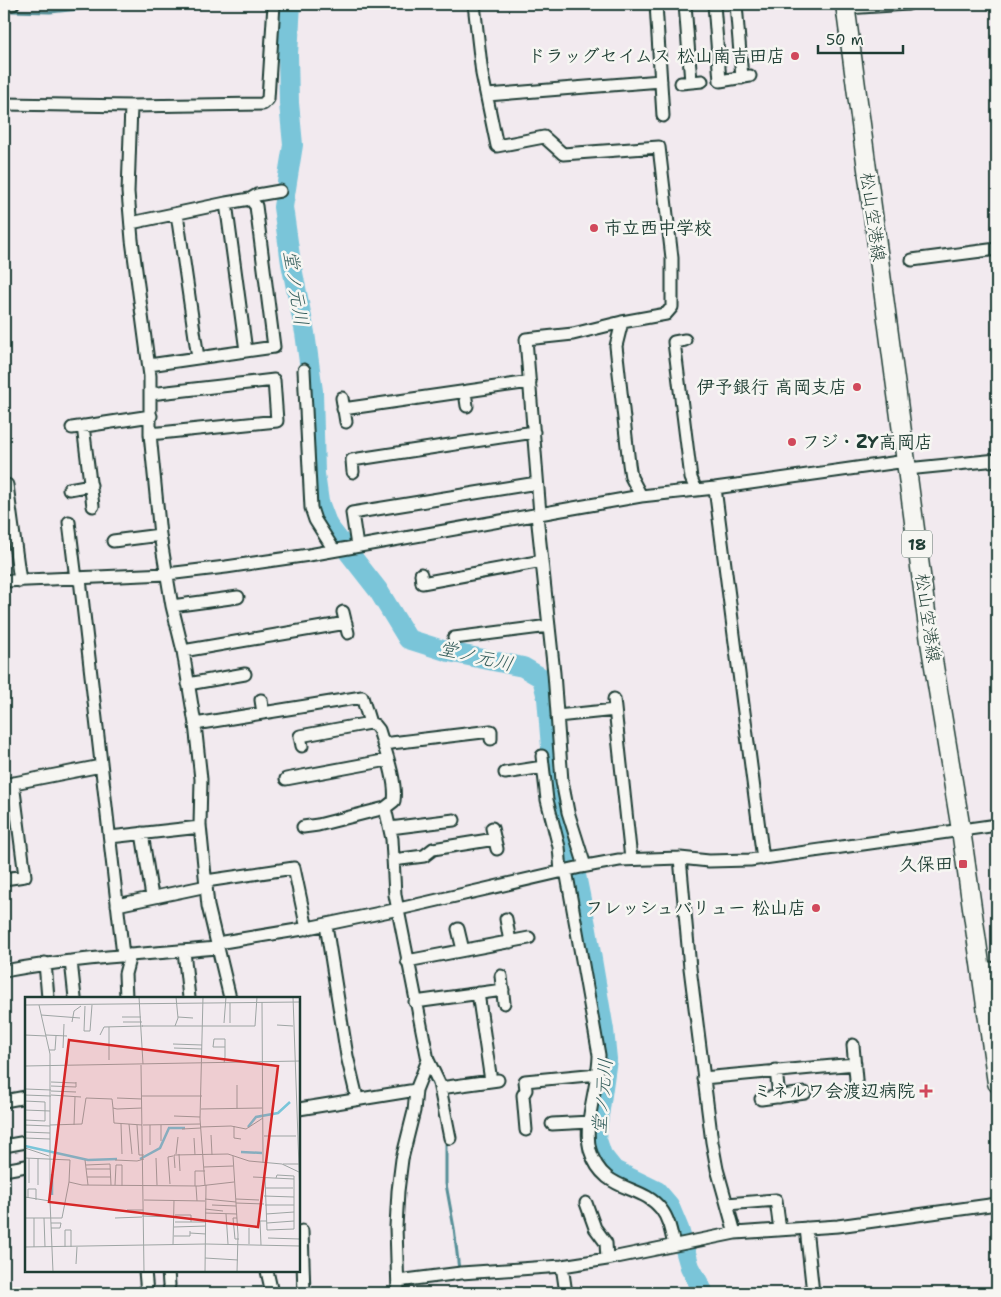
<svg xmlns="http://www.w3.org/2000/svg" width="1001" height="1297" font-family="'Shantell Sans','Klee One',sans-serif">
	<rect width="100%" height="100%" fill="#f2eaef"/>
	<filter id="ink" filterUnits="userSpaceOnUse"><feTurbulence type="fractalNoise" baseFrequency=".02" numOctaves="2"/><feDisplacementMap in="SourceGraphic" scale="10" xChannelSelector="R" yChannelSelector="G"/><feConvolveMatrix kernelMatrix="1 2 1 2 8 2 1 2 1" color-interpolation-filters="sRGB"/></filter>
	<g filter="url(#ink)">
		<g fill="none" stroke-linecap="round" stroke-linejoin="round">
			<path stroke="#568f97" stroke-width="3" d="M11,11L50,12L129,4
				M428,1074L435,1089
				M446,1139V1184L454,1228L459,1270"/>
			<path stroke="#7ac5d9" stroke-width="20" d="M291,4L288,54L289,103L293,145L283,207L291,263L305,333L313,391L315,474L319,502L328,526L378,590L408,639L449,652L523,667L542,678L547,698L554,784L573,860L587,930L604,1030L607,1059L596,1137L602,1155L614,1170L657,1191L669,1205L679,1229L690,1267L704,1293"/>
			<defs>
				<path id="minor" d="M474,4L482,74L497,146L544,137L563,154L659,147L672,258V307L666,314L622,322L616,346L629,464L631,477L641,496
					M656,4L663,116
					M685,4L691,82
					M714,4L720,81L750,76
					M736,4L742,78
					M4,5L13,4
					M846,8L908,4
					M681,83L702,81
					M487,95L661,81
					M4,104L131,106
					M226,203L246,351
					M177,214L198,358
					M131,223L226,203L250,199L257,195L280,191
					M912,260L997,249
					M685,340L674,342L691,478L696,490
					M149,365L274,347L256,206L250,199
					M304,370L311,508L315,520L334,550
					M465,392L467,406
					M150,394L274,380L277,421L150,434
					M342,398L346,422
					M343,409L530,382
					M83,426L93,506
					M72,428L151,416
					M907,469L997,460
					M353,472L352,460L534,432
					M7,485L20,581
					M715,488L763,859
					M69,489L91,485
					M540,514L526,339L573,334L622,322
					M537,515L554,673L562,781L568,812L585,866
					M69,522L76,579
					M113,541L160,535
					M357,546L352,513L537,483
					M421,574L422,583L542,561
					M80,579L123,955
					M4,581L167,574L226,567L309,555L641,496L715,488L906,461
					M172,606L238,597
					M343,612L348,633
					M454,638L549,626
					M183,651L346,623
					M188,684L245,674
					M614,699L631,859
					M261,700L263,713
					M557,716L615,710
					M195,724L362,697L370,723
					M383,744L491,731V739
					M302,746L300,736L370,723L375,725L379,730C385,750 397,781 394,801L385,808L392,839L395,895L428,1060L416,1090L414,1111L402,1159L398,1191L396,1227L398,1293
					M542,756L547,800L559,847L561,872
					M505,773L543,767
					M286,779L388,760
					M4,785L101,766
					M303,827L318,825L385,808
					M390,828L454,820
					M492,828L497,849
					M142,833L152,897
					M110,837L200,827
					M680,858L690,968L712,1142L717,1169L735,1233
					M393,860L424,856L433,849L495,839
					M566,870L599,1055C599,1084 583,1123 590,1150C603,1194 641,1183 661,1209C669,1219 671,1232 674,1245
					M4,879L25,876L13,783
					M206,881L294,868L307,929
					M117,905L207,886
					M506,919L510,942
					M326,925L347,1056L357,1098
					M458,929L463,950
					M217,943L303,929L399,909L581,867L619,860L680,858L709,861L750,860L997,825
					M184,951L189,998
					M71,961L75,998
					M407,961L529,938
					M45,963L48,998
					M981,967L997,969
					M4,971C74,958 146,954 218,948
					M501,976L504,1003
					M478,993L491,1081
					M126,998L125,974L130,955
					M230,998L208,906L200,825L201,779L195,724L183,651L172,606L160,535L150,434V376L132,240L128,192L131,106L263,104L268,99L274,4
					M415,1002L503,990
					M853,1045L857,1091
					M428,1060L439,1083L450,1138
					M776,1070L779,1097
					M703,1078L855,1064
					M440,1088L498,1080
					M761,1099L805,1093
					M4,1101L26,1097
					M299,1109L416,1090
					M552,1124L590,1122
					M526,1130L523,1095L526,1090L525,1081L598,1074
					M4,1146L26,1142
					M4,1170L26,1166
					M586,1203L595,1228L606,1243L607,1259
					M727,1204L776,1200L780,1230
					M806,1228L813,1293
					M302,1231L304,1293
					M562,1266L566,1293
					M145,1271L147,1293
					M168,1271L169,1285
					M267,1271L272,1293
					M398,1281L461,1273L562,1266L607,1259L735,1233L838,1226L997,1204"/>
				<path id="primary" d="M845,4L930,642L961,830L997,1083"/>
			</defs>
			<use href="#minor" stroke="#1f3d34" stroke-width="15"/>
			<use href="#primary" stroke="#1f3d34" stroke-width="21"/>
			<use href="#minor" stroke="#f6f6f2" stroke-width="11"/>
			<use href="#primary" stroke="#f6f6f2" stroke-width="18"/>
		</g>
	</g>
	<g fill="#d1495b" stroke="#f6f6f2" stroke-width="2">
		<circle cx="795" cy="56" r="5"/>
		<circle cx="594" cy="228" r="5"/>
		<circle cx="857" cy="387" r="5"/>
		<circle cx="792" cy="442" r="5"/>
		<rect x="958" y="859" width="10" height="10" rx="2.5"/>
		<circle cx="816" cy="908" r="5"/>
		<path d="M923.5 1083.5h5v5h5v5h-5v5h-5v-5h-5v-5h5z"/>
	</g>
	<g text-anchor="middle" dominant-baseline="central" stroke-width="5" stroke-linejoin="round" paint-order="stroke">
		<rect fill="#f6f6f2" stroke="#60746d" stroke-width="1" x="902" y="530.5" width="30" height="27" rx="4"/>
		<g font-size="16" font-weight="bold" fill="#1f3d34">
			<text x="917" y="544">18</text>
		</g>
		<g font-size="18" font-weight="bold" fill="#1f3d34" stroke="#f6f6f2" text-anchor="end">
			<text x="785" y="56">ドラッグセイムス 松山南吉田店</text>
			<text x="604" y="228" text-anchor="start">市立西中学校</text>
			<text x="847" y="387">伊予銀行 高岡支店</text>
			<text x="802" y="442" text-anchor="start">フジ・ZY高岡店</text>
			<text x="953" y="864">久保田</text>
			<text x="806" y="908">フレッシュバリュー 松山店</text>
			<text x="915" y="1091">ミネルワ会渡辺病院</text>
		</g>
		<g font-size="18" fill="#1f3d34" stroke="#f6f6f2">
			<text transform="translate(873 217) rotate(82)">松山空港線</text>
			<text transform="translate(928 618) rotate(82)">松山空港線</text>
		</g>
		<g font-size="19" font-style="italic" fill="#365f5d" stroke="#f6f6f2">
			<text transform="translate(296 288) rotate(81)">堂ノ元川</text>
			<text transform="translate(476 656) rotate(13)">堂ノ元川</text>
			<text transform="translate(602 1096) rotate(-85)">堂ノ元川</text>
		</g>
	</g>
	<g transform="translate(25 997)">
		<rect width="275" height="275" fill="#f2eaef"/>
		<path fill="none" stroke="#7ac5d9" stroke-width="2.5" d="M223,130L231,120L253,116L265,105M0,149L63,163L92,162M216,155L237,156M115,162L135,151L144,131H160M27,177V198"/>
		<path fill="none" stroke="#9ea5a4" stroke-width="1" d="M114,0L118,67M178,0L175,122L180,188M268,0L275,199M237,5L238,166M205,6V26M0,8L275,5M14,8L25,57V204L28,275M60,9L59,34H65L67,8M16,18L55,21M97,20H116M153,20L168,21M47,25L49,14L56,9M98,25H117M199,26L201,0M252,28L268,29M117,29H230L232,0M150,29L153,21L151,0M84,30V63M0,38L21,39M21,38L42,39M75,38L79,30L118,29M148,47L177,48M38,51L39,27M149,51L177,52M24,53H30L31,39M199,66L200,60V42H189L188,50H200M42,68L43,52M116,68L119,275M0,69L275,64M26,85L51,86M26,89L51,90V85M1,92L26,93M26,94L51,95M0,98L26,99M26,98L56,100M117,99H177M92,101L117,102M0,104L20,105V124L0,123M88,111L89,126L117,128M176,112L237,111M212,112V88M0,113L25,114M149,119L175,120M96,127L97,157M104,127L107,157M0,128L25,129M25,128L57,127L61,101L87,102L88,111L92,112L117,111M34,128L35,113M49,128L50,100M112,128L114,158H119M118,128L175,127M136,128V144M209,129V141L216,142M175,130L206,129L221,132L238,121M157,132L176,131M0,135L25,136M186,138L187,158M239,139H271M0,141L25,142M169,141L170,158M125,148V128M0,151L24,159M151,157L153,140M154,157L155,174M208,159L213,238L212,275M0,161L45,163L44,185L57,188L174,189L209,185M4,161V186M13,161V188M131,161L132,188M60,163L63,188M90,163L112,164L119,162M258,167H274M61,168L85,167L86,188M179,170L208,169M150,171L149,158L203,157L224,164L257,167L274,175M61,172H85M62,180H86M228,180L269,182M240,181L242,233L269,232V179L252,178L251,181M145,187L143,160L148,159M90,188L91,168H97V189M170,189V174H180M171,189L172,204M240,191H268M239,199L269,200M0,200L25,204M3,201V192H11V203M180,202L211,205M211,202L234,203M119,203L180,204M211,206L239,207M187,208L211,209M240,208H269M180,212L198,214M102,213H118M180,216L212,217M201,217L203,247M241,217L269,215M150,218H166V225M117,219L151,220M0,221H37L44,185M19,221L20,250M90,221L117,220M212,221H208L210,242H214M150,225H181M26,226H36L35,231H26M242,226L269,224M149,230L181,229M224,231V247M165,236L181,237M149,239H165V234M243,241L275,242M148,248L149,203M236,248L235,224H242M0,250L181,247L275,249M9,250V221M40,250V233H46V250M180,261L213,263M51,267L52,250M180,275L181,188"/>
		<path fill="#d62828" fill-opacity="0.15" stroke="#d62828" stroke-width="2.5" d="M44,43L253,69L233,230L24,205Z"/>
		<rect width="275" height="275" fill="none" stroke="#1f3d34" stroke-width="2.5"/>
	</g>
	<rect width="1001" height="1297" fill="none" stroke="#f6f6f2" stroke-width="20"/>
	<rect x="10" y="10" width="981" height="1277" fill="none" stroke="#1f3d34" stroke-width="2" filter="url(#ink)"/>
	<path d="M818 45v8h85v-8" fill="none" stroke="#1f3d34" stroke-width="2.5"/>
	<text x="826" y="45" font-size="15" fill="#1f3d34" stroke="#f6f6f2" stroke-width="4" paint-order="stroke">50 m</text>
</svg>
